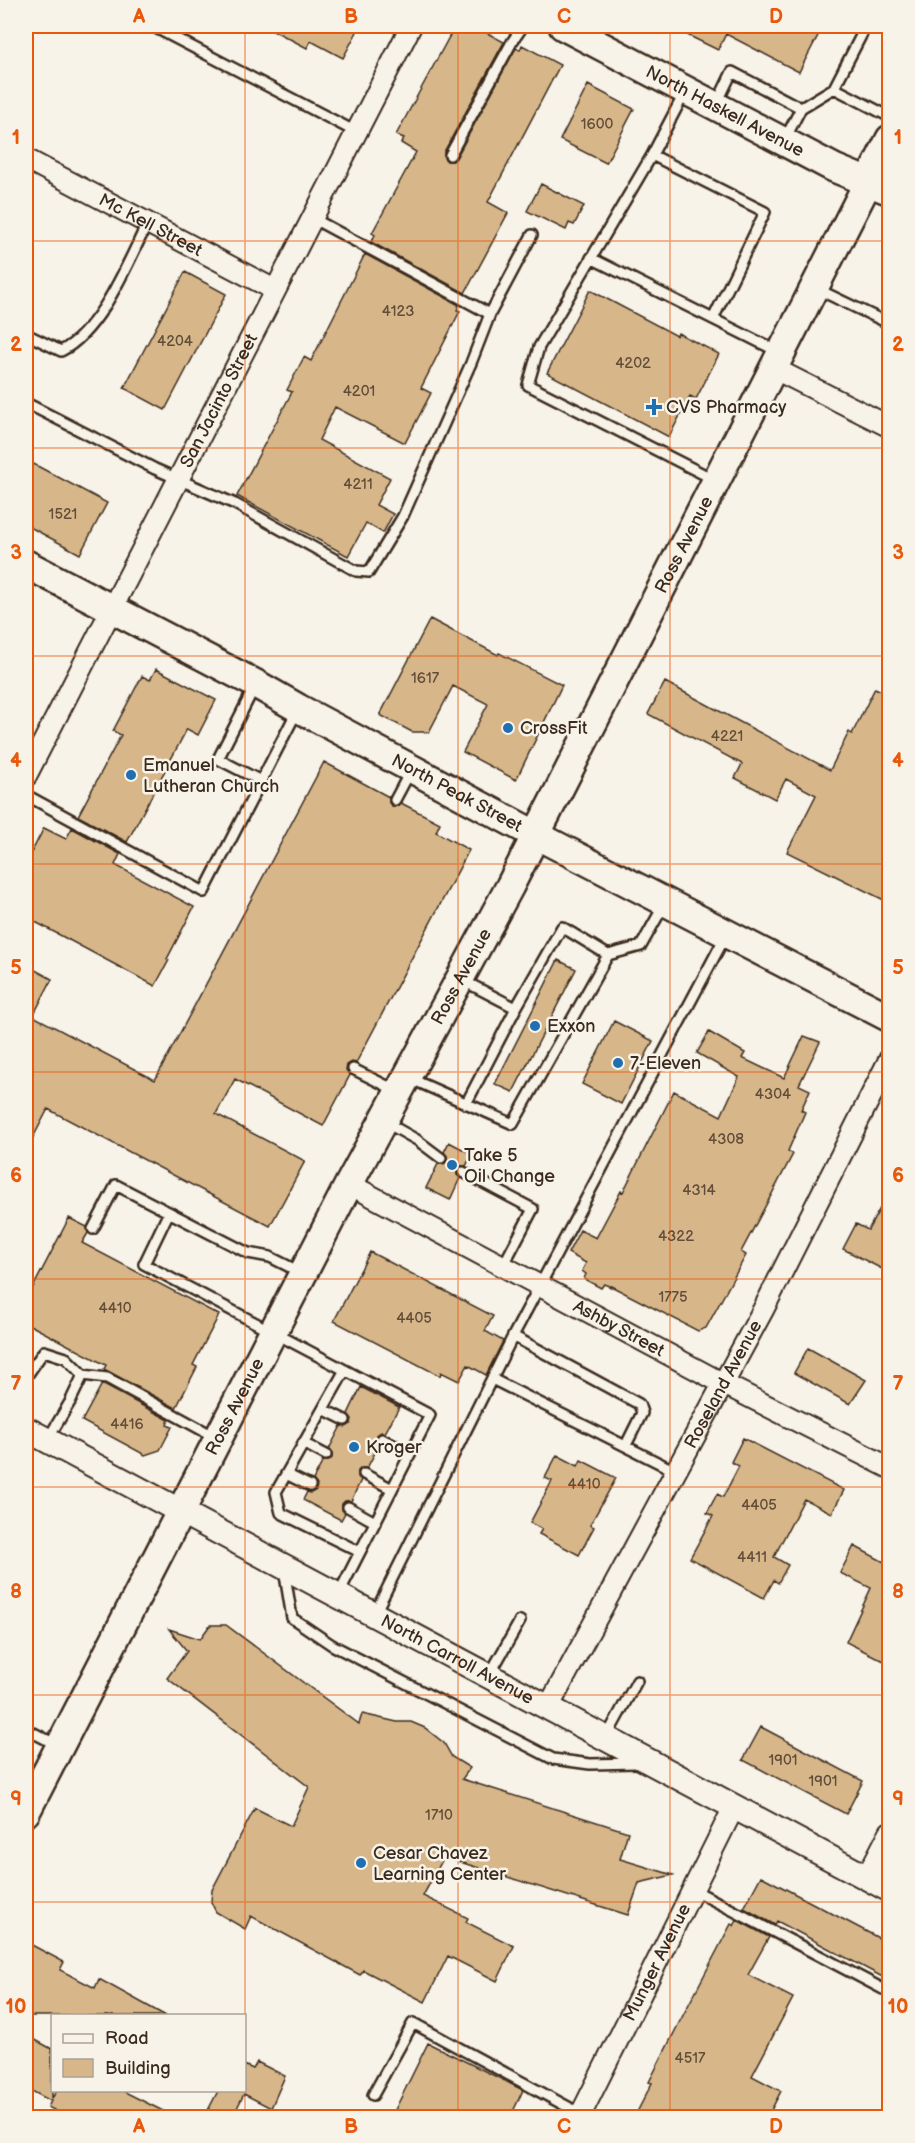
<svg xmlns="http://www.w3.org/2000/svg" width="915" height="2143" font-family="'Balsamiq Sans',sans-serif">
	<rect width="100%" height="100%" fill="#f7f3e8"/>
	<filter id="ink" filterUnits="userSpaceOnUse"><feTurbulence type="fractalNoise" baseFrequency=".0167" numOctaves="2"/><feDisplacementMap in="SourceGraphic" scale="12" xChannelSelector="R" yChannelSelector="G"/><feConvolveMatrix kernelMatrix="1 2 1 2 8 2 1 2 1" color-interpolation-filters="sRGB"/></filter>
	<g filter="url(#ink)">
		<path fill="#d7b78a" stroke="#3b2a1e" stroke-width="1.5" d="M265,26H360L343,58L311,41L307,48Z
			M455,26H474L504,42L444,152V158L447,161H453L456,158L516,48L520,50L522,45L560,65L488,202L508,213L465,293L371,242L375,235L372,233L416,152L401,143L404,138L396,135Z
			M669,26H823L799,72L726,34L718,50Z
			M588,85L634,109L606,163L560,140Z
			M541,184L584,206L574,225L569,223L566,230L527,211Z
			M365,254L459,305L457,310L460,311L421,388L431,393L405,443L335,407L319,440L390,478L376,505L393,514L383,533L366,523L348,556L237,496L292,392L287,390L304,357L311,361Z
			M185,272L226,294L165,410L124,388Z
			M590,290L677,336L678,333L719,354L696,399L690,396L669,437L547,373Z
			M26,460L107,503L80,554L26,525Z
			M430,619L498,655L499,653L562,685L516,780L463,752L488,704L453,686L429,732H412L380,715Z
			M156,669L216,700L198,735L187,729L127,842L78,816L121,735L113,731L142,676L150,680Z
			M665,682L830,770L849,732L852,734L875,688L890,695V903L787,852L816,795L786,779L775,799L735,778L742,764L648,714Z
			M324,762L389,797V803L392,806H398L401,803L440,823L436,832L469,850L356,1063L352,1062L347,1065L346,1070L350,1075L323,1126L235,1079L216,1114L305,1161L270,1226L48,1109L26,1151V965L52,979L33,1016L155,1080Z
			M44,828L66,839L72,828L120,854L115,865L194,907L167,959L169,960L155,986L26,917V863Z
			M558,960L576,969L513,1092L495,1084Z
			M614,1021L653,1041L621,1104L582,1084Z
			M709,1032L745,1053L742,1058L784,1078L804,1036L820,1042L799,1085L810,1090L801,1110L805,1112L788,1151L793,1154L741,1252L746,1255L706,1328L698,1331L611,1286V1287L604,1284L601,1288L584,1279L586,1274L582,1271L586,1263L568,1253L580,1230L596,1238L621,1191L623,1192L674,1091L721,1116L739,1077L697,1053Z
			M449,1142L472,1154L466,1166H460L457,1169V1175L460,1178L450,1200L426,1188L438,1164H443L447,1162V1156L444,1152Z
			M890,1190V1259L884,1270L843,1249L856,1224L868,1230Z
			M69,1218L87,1227L88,1233L82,1243L219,1315L193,1365L197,1367L176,1408L104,1369L106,1365L26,1323V1301Z
			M370,1252L493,1316L485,1331L503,1341L486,1375L468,1365L459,1381L441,1372L440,1376L334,1321Z
			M808,1348L866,1380L850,1404L794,1373Z
			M102,1384L169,1420L167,1425L172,1427L160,1450L145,1455L82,1421Z
			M361,1387L399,1407L385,1433L381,1432L376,1436L375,1440L379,1445L367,1468H361L358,1471V1477L361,1480L351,1501H345L342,1504V1510L345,1513L341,1520L303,1500L307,1492L311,1493L316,1490L317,1485L313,1480L323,1461H329L332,1458V1452L329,1449L341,1426L346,1427L351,1424L352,1419L348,1414Z
			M743,1438L844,1490L832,1513L804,1499L774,1557L788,1565L778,1583L774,1580L764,1598L690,1558L713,1516L707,1513L717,1494L723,1497L739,1466L731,1462Z
			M557,1455L578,1466L581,1460L616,1478L590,1525L594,1527L579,1555L539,1534L542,1529L530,1523L552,1481L545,1478Z
			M854,1546L884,1562L890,1551V1664L846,1642L871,1588L840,1573Z
			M210,1625H226L359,1724L362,1714L397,1722H411L425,1728L444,1743L452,1757L470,1768L462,1779L628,1832L620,1859L673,1875L639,1883L628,1915L444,1857L423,1896L468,1918L466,1922L514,1946L497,1981L448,1956L425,2002L363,1970L360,1975L251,1916L245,1929L216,1912L211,1902L212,1890L255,1808L291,1826L309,1787L167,1678L187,1651L169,1629L200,1639Z
			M761,1727L863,1781L846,1814L743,1760Z
			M761,1876L890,1944V1981L777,1921L775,1925L744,1908Z
			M737,1920L769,1937L748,1975L793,1998L752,2076L781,2091L767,2118H634L652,2083L649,2082L679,2023L731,1924L734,1926Z
			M26,1942L64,1962L60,1970L95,1988L99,1979L166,2016H26Z
			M26,2035L52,2049V2098L57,2091H123L177,2118H69L48,2107L51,2101L26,2088Z
			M428,2043L523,2090L510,2118H391Z
			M257,2062L285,2076L271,2108L244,2094L232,2118H204L218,2091H244V2065L253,2069Z"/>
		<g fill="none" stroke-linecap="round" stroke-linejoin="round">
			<defs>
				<path id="service" d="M152,26L356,132
					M888,26H890
					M834,88L890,117
					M685,92L652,155L539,347L528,385L713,479
					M717,103L732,72L801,108
					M785,139L801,108L834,88L866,26
					M450,155L512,42L523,26
					M652,155L765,212L713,319
					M312,218L490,314L532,235
					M591,258L779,352
					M815,288L890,324
					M26,334L61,351C101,331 128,262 148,222
					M26,405L28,404L155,469L235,504L356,571L369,572L403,516L471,363L490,314
					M255,686L218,759L261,781
					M26,795L204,892L297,711
					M395,800L411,770
					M462,980L516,1008
					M353,1069L397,1091
					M409,1078L513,1124L608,955L641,946L664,905
					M466,1104L516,1008L562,927L608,955
					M385,1122L417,1140L441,1158
					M463,1172L533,1209L503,1266
					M169,1212L144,1264L430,1415L338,1595
					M93,1229L116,1185L248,1253L270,1257L302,1273
					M513,1336L639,1404L642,1413L626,1445
					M345,1370L276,1492L281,1513L360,1552
					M83,1375L107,1378L215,1437
					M26,1377L44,1351L66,1358L83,1375L70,1402L48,1439
					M492,1379L675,1471
					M323,1409L345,1420
					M382,1439L410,1453
					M303,1443L326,1455
					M286,1474L310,1486
					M364,1474L392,1489
					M348,1507L375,1522
					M284,1569L292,1618L332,1645L553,1759L590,1764L637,1763
					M375,1613L513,1336L726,935
					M490,1674L520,1621
					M26,1729L57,1745
					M607,1736L637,1681
					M692,1889L883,1989
					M373,2095L413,2023L581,2114"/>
				<g id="minor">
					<path id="s1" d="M26,159L275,290"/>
					<path d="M773,368L890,427"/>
					<path id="s2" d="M26,776L411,26"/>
					<path id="s3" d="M349,1184L722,1383L890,1468"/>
					<path id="s4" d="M548,1708L763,1310L890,1058"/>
					<path d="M866,1878L890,1832"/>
					<path id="s5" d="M579,2118L734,1807"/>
				</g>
				<g id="tertiary">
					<path id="s6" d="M26,1429L890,1890"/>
				</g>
				<g id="secondary">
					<path id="s7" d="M563,26L834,168L890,191"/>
					<path id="s8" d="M26,564L256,684L298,708L536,835L890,1018"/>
					<path id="s9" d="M26,1812L349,1184L510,886L890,139"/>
				</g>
			</defs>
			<use href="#service" stroke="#3b2a1e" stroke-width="14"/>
			<use href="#minor" stroke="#3b2a1e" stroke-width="24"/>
			<use href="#tertiary" stroke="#3b2a1e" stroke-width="28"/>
			<use href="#secondary" stroke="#3b2a1e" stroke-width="32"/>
			<use href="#service" stroke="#f7f3e8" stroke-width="9"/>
			<use href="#minor" stroke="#f7f3e8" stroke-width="20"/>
			<use href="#tertiary" stroke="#f7f3e8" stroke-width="24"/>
			<use href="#secondary" stroke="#f7f3e8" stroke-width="27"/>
		</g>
	</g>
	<path fill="none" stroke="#e8590c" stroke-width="1.5" stroke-opacity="0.55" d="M245,26V2118M458,26V2118M670,26V2118M26,241H890M26,448H890M26,656H890M26,864H890M26,1072H890M26,1279H890M26,1487H890M26,1695H890M26,1902H890"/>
	<g fill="#1f6fb2" stroke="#f7f3e8" stroke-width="2">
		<path d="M651 398h6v6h6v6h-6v6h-6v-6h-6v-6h6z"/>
		<circle cx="508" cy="728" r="6"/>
		<circle cx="131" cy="775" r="6"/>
		<circle cx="535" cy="1026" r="6"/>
		<circle cx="618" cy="1063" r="6"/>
		<circle cx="452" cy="1165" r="6"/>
		<circle cx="354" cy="1447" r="6"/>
		<circle cx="361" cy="1863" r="6"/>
	</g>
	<g text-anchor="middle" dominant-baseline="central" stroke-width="5" stroke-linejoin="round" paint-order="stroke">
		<g font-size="15" fill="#624d39">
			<text x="597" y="124">1600</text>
			<text x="398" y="311">4123</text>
			<text x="175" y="341">4204</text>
			<text x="633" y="363">4202</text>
			<text x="359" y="391">4201</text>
			<text x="358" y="484">4211</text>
			<text x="63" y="514">1521</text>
			<text x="425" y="678">1617</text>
			<text x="727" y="736">4221</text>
			<text x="773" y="1094">4304</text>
			<text x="726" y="1139">4308</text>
			<text x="699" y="1190">4314</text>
			<text x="676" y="1236">4322</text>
			<text x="673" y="1297">1775</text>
			<text x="115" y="1308">4410</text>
			<text x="414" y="1318">4405</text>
			<text x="127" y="1424">4416</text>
			<text x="584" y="1484">4410</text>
			<text x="759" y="1505">4405</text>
			<text x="752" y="1557">4411</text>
			<text x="783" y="1760">1901</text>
			<text x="823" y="1781">1901</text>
			<text x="439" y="1815">1710</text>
			<text x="690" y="2058">4517</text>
		</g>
		<g font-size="18" fill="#3b2a1e" stroke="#f7f3e8">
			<text stroke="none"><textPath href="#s7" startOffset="183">North Haskell Avenue</textPath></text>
			<text stroke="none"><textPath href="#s1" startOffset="141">Mc Kell Street</textPath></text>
			<text stroke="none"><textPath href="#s2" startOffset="422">San Jacinto Street</textPath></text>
			<text stroke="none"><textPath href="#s9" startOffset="1428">Ross Avenue</textPath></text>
			<text stroke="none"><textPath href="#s8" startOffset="488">North Peak Street</textPath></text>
			<text stroke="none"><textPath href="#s9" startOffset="942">Ross Avenue</textPath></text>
			<text stroke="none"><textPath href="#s3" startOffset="306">Ashby Street</textPath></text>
			<text stroke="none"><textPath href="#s4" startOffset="368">Roseland Avenue</textPath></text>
			<text stroke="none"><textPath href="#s9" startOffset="456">Ross Avenue</textPath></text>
			<text stroke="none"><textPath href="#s6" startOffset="489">North Carroll Avenue</textPath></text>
			<text stroke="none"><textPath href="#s5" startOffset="174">Munger Avenue</textPath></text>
		</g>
		<g font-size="18" fill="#3b2a1e" stroke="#f7f3e8" text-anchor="start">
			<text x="666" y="407">CVS Pharmacy</text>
			<text x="520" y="728">CrossFit</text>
			<text x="143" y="765">Emanuel<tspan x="143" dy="21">Lutheran Church</tspan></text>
			<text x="547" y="1026">Exxon</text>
			<text x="630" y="1063">7-Eleven</text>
			<text x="464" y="1155">Take 5<tspan x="464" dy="21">Oil Change</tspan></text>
			<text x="366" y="1447">Kroger</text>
			<text x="373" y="1853">Cesar Chavez<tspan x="373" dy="21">Learning Center</tspan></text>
		</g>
	</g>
	<rect width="915" height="2143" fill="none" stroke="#f7f3e8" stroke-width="66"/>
	<rect x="51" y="2014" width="195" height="78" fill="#f7f3e8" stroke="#aca397" stroke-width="1.5"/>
	<rect x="63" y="2034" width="30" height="9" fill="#f7f3e8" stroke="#aca397" stroke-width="1.5"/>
	<text x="105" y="2044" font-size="18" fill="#3b2a1e">Road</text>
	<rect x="63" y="2059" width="30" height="18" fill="#d7b78a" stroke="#aca397" stroke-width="1.5"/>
	<text x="105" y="2074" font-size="18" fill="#3b2a1e">Building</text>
	<rect x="33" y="33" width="849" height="2077" fill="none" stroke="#e8590c" stroke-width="2"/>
	<g font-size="20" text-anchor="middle" font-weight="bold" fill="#e8590c">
		<text x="139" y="23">A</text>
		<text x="351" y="23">B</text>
		<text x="564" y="23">C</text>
		<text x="776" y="23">D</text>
		<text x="16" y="144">1</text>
		<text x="898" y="144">1</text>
		<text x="16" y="351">2</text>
		<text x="898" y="351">2</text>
		<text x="16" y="559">3</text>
		<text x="898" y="559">3</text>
		<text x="16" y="767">4</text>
		<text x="898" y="767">4</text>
		<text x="16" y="974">5</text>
		<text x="898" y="974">5</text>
		<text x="16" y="1182">6</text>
		<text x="898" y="1182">6</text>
		<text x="16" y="1390">7</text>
		<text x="898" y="1390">7</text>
		<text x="16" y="1598">8</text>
		<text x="898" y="1598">8</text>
		<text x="16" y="1805">9</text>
		<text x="898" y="1805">9</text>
		<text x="16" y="2013">10</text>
		<text x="898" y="2013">10</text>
		<text x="139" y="2133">A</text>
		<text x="351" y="2133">B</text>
		<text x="564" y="2133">C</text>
		<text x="776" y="2133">D</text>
	</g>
</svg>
